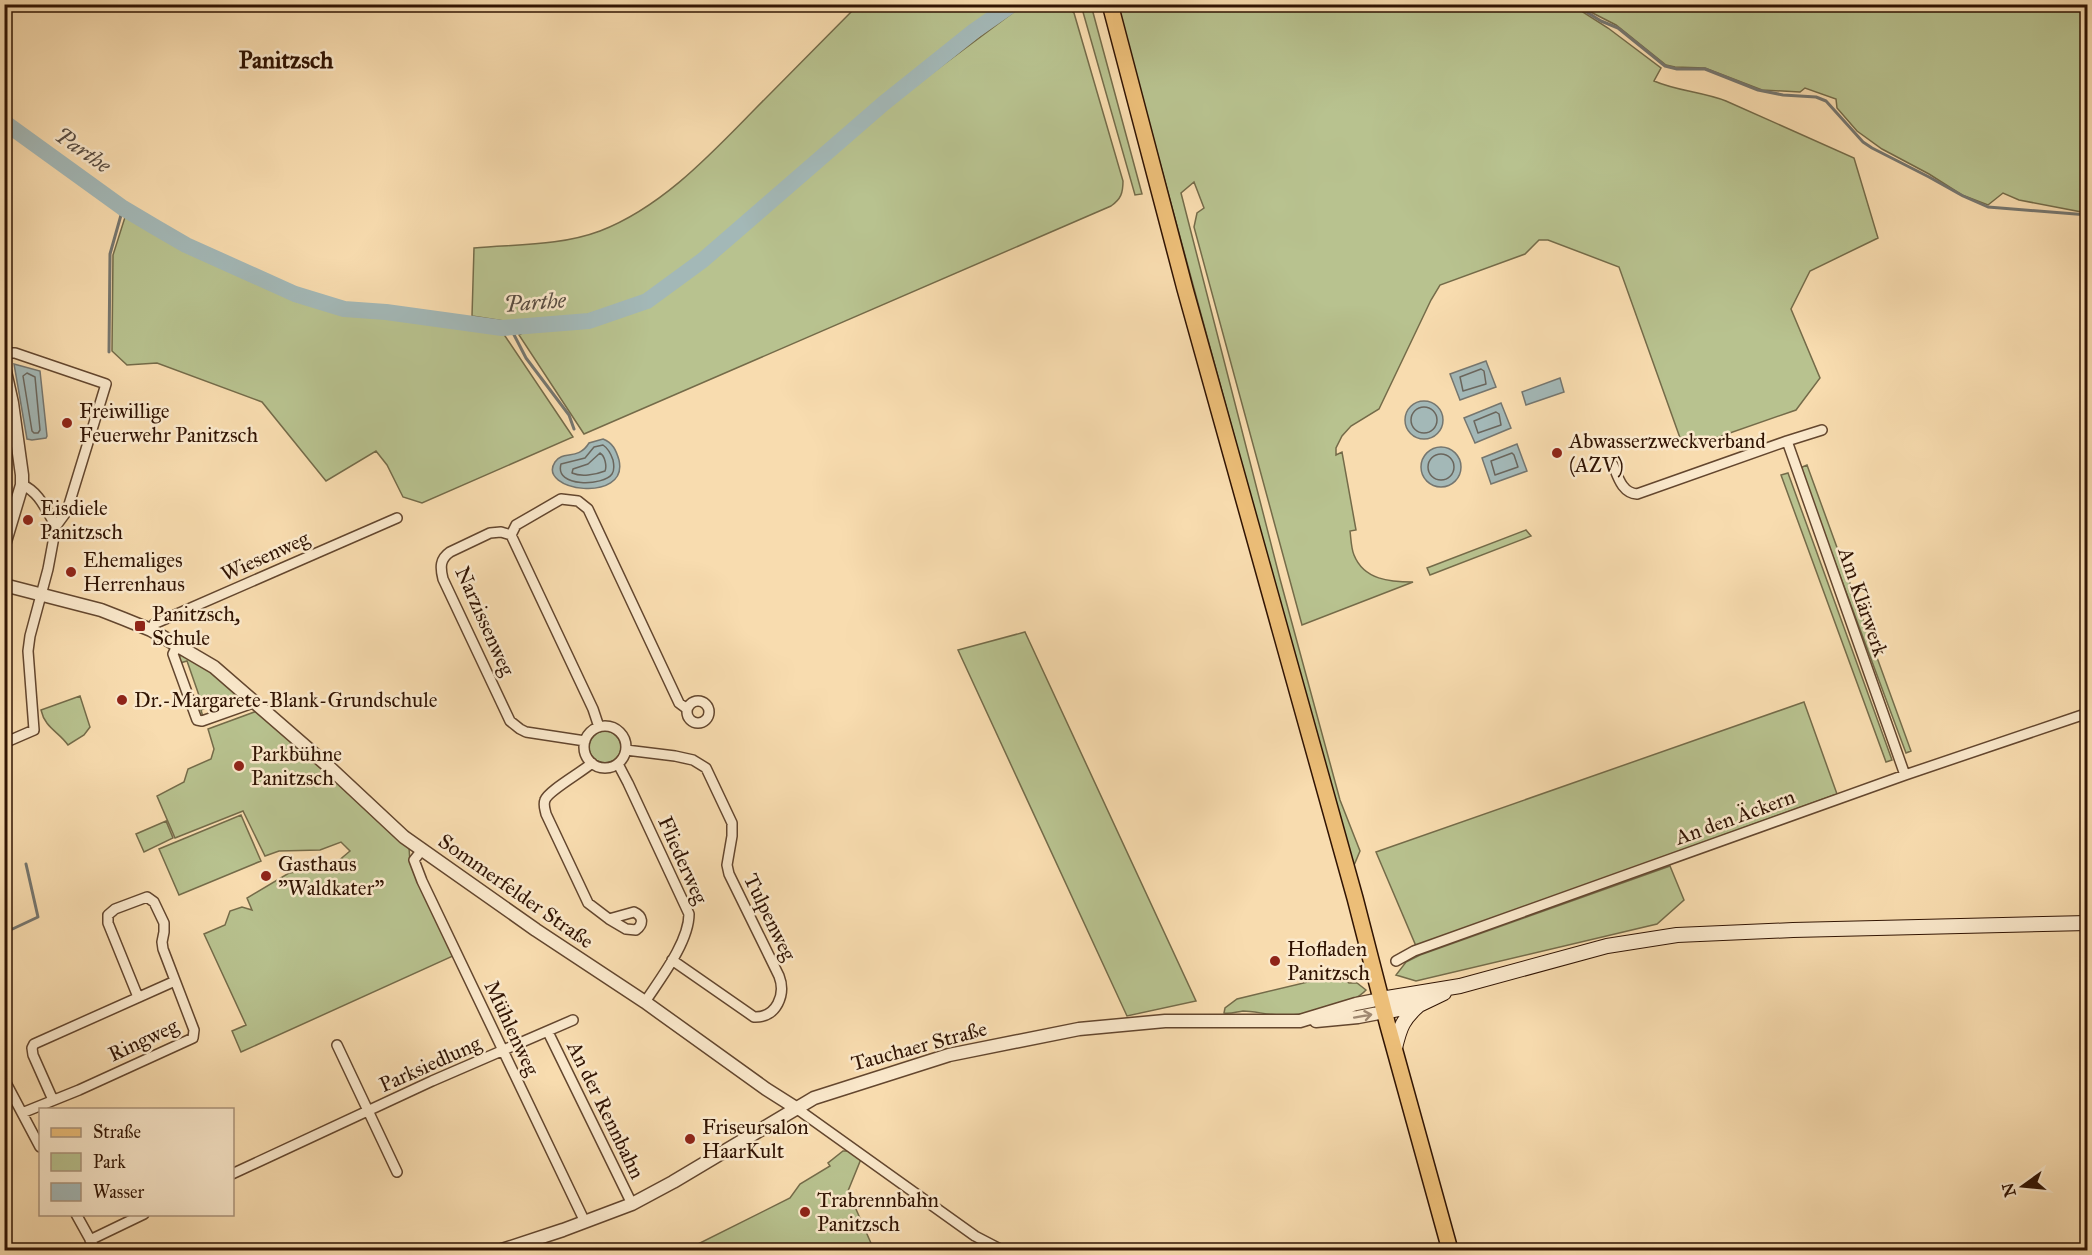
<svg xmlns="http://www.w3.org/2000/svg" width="2092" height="1255" font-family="'IM FELL Great Primer',serif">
	<rect width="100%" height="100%" fill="#f8dcaf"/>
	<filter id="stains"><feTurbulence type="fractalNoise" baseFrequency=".00333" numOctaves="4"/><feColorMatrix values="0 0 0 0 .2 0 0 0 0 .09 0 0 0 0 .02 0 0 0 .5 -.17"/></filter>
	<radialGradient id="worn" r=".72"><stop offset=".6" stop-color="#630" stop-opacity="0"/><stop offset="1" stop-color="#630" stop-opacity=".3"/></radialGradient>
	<path fill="#b8c28f" stroke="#746b49" stroke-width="1.5" d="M858,5H1003L962,35L686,268L646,296L583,316L537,322L504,321L472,316L474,248C516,244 560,246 600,231C662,207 710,155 756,108C790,74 824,39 858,5Z
		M1023,5H1064L1074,13L1123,181C1123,193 1121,199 1111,206L584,434L519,335L524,332L546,331L583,325L613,317L657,300L701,268L876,115Z
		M1081,5H1091L1142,194L1135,195Z
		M1117,5H1572L1608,28L1661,68L1654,81C1677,91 1703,92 1726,101L1854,158L1878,238L1810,271L1791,309L1820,378L1796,410L1684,449L1619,267L1548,240H1539L1525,254L1440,285L1431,300L1379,409L1351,426L1342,436L1336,448V455L1342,452L1356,530L1350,531C1351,538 1351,548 1354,555C1364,580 1390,582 1413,582L1302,625L1194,227L1197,213L1204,208L1194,182L1181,193L1280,579L1340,800L1360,851L1352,870Z
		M1577,5H2087V213L2019,200L2003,193L1988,205L1962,195L1929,174L1882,149L1857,131L1837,108L1836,99L1805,88L1800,92L1762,90L1705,68L1675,67L1666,65L1616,25Z
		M126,214L193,253L288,295L344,313L503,333L573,437L422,503L403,497L387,465L376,451L326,481L262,402L157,363L127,365L112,351L113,255Z
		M1807,465L1911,751L1906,753L1800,468Z
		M1788,473L1892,760L1886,762L1781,475Z
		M1526,530L1531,536L1430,575L1427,568Z
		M1025,632L1196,1001L1127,1016L958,650Z
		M181,653L211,671L245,701L240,703L238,696L213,705L215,712L211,714L208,707L201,710L203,717L200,716L195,706L202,704L187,661L180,663L179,659Z
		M80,696L90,727L84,735L68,745C58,731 45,728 41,710Z
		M1804,702L1837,794L1416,946L1376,852Z
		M257,711L409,847L410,863L453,956L241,1052L232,1031L246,1025L204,934L225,925L230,911L242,907L252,910L247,898L289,873L331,867L350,851L341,842L320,850L279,851L265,856L243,811L175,838L157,796L184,782L188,769L211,759L214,749L208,729Z
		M589 747a16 16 0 1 1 32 0a16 16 0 1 1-32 0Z
		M241,815L261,861L179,895L159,849Z
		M166,821L173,838L144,852L136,834Z
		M1670,866L1684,900L1657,924L1416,981L1396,975L1406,962L1420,955Z
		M1337,975L1349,983H1357L1366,990C1352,1006 1302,1016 1281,1015C1268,1015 1254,1011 1243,1011C1236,1012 1230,1014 1224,1013L1225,1008L1237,999Z
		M843,1151H849L861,1159L848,1191L874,1250H673L694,1246L790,1198L800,1184L830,1166L828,1163Z"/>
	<path fill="#a3b8b7" stroke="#75766f" stroke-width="1.5" d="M1486,361L1496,387L1460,400L1450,374Z
		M14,364L40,371L47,436L46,438L32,440L27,439Z
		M1560,378L1564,392L1526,405L1522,392Z
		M1405 420a19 19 0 1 1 38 0a19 19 0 1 1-38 0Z
		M1501,403L1511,428L1475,443L1464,418Z
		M603,439C613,443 616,450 619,460C629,504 536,491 555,462C563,450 578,461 589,443Z
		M1517,444L1527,471L1491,484L1482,458Z
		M1421 467a20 20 0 1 1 40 0a20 20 0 1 1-40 0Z"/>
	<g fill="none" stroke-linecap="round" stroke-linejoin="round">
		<path stroke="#6a665d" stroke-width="1.5" d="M1481,369L1484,371L1486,384L1463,391L1460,377Z
			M27,373L35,377L40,430L38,433H34L32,431L23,376Z
			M1411 420a13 13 0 1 1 26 0a13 13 0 1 1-26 0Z
			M1496,412L1499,414L1501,425L1478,433L1474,421Z
			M603,445C609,449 611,454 613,460C614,465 615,470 612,474C604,486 554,488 561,464L585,458L594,447Z
			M600,453C605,456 607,466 605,471C595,475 581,477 572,473L573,469L588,464Z
			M1512,453L1514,455L1518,467L1495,475L1491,461Z
			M1428 467a13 13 0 1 1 26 0a13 13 0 1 1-26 0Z"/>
		<path stroke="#75766f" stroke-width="3" d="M1007,4L1009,7
			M1574,4L1601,21L1618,28L1665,66L1677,69H1705L1758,90L1783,95L1816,97L1826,101L1863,142L1872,148L1929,177L1963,196L1988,207L2088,215
			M510,327L526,358L569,415L574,429
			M109,352L110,254L123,208
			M4,933L38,917L26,864"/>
		<path stroke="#a3b8b7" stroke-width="16" d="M4,122L123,208L155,227L186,245L295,294L344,309L386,312L502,328L589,321L647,301L703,260L884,103L974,31L1013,4"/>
		<defs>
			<path id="minor" d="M4,353H15L106,384L67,511L56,526
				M1787,441L1822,430
				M1613,465C1618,477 1622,493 1637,494L1787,441L1905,775
				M511,535L501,532L490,533L450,552C440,559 440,567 443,579L510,721L520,729L526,732L585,741
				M511,535L516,525L561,499L578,501L588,509L679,703L687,709
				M511,535L593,709L599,727
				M151,630L154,624L397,518
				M177,646L173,654L197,720L202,721L256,702
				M687 712a11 11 0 1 1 22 0a11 11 0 1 1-22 0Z
				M584 747a21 21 0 1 1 42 0a21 21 0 1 1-42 0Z
				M4,743L34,730L28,651L30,636L48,569L56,526C47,512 39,491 22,485
				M626,750L675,756L693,760L706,768L732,823V836L727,865L729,874L779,976C786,994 777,1018 754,1017L672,960
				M592,763C582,772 548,791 545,800C543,805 545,809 546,814L588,903L609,919
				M618,764L628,783L689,914C689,942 660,979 645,1002
				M422,850L414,860L422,881L585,1222
				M634,912C643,916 644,924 636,930L626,929L609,919Z
				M1396,961L1414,951L1905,775L2088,713
				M548,1032L632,1204
				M337,1045L397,1172
				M4,1079L40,1147
				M53,1100L33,1055L32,1048L34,1044L175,981
				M796,1108L975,1236L1002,1250
				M22,1113L79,1090L193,1038L194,1030L163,949L162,942L164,932V923L154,902L147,897L115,909L108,915V923L138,997
				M232,1174L432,1081L573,1020
				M76,1214L96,1250
				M90,1240L144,1214"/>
			<path id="tertiary" d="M4,367L12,403L22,475V485L4,545
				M4,585L101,610L124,619L151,630L214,667L328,766L404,837L536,930L645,1002L766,1089L796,1108
				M1316,1021L1358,1017L1384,1012
				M502,1250L563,1230L632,1204L673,1182L814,1098L949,1055L1079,1029L1165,1021H1300L1356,1004L1381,999"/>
			<path id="secondary" d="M1381,999L1460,986L1607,946L1677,935L1793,930L2088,923
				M1384,1012L1419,1005L1444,993
				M1395,1048C1400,1027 1403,1019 1419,1005"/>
			<path id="primary" d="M1110,4L1185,289L1355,898L1388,1026L1450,1250"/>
		</defs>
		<use href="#minor" stroke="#63462e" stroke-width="12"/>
		<use href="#tertiary" stroke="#63462e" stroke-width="15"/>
		<use href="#secondary" stroke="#311403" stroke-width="16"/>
		<use href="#primary" stroke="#311403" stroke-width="18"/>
		<use href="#minor" stroke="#fae8cb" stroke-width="9"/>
		<use href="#tertiary" stroke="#fae8cb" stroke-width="12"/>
		<use href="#secondary" stroke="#fae8cb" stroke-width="14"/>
		<use href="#primary" stroke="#ecbe78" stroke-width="15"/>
	</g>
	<defs><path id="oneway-shaft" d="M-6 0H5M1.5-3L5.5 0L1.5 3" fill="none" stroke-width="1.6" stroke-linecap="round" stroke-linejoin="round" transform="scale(1.5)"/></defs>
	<use stroke="#a08971" href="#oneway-shaft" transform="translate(1363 1016) rotate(-10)"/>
	<g fill="#8f2418" stroke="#fae8cb" stroke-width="2">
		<circle cx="67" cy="423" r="6"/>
		<circle cx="1557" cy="453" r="6"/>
		<circle cx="28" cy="520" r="6"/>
		<circle cx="71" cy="572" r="6"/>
		<rect x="134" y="620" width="12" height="12" rx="3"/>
		<circle cx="122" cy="700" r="6"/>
		<circle cx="239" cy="766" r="6"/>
		<circle cx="266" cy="876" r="6"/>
		<circle cx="1275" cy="961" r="6"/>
		<circle cx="690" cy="1139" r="6"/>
		<circle cx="805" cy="1212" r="6"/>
	</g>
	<g text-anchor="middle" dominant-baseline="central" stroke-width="5" stroke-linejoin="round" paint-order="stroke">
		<g font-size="21" fill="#311403" stroke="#fae8cb" text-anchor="start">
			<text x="79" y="411">Freiwillige<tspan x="79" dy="24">Feuerwehr Panitzsch</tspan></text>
			<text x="1569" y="441">Abwasserzweckverband<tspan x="1569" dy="24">(AZV)</tspan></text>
			<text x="40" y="508">Eisdiele<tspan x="40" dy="24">Panitzsch</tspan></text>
			<text x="83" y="560">Ehemaliges<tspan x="83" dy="24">Herrenhaus</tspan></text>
			<text x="152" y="614">Panitzsch,<tspan x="152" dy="24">Schule</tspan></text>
			<text x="134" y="700">Dr.-Margarete-Blank-Grundschule</text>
			<text x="251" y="754">Parkbühne<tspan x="251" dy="24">Panitzsch</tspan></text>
			<text x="278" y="864">Gasthaus<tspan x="278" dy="24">"Waldkater"</tspan></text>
			<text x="1287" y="949">Hofladen<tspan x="1287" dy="24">Panitzsch</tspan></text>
			<text x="702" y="1127">Friseursalon<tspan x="702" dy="24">HaarKult</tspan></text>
			<text x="817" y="1200">Trabrennbahn<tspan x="817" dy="24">Panitzsch</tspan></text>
		</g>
		<g font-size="21" fill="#311403" stroke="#fae8cb">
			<text transform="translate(265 556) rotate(-24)">Wiesenweg</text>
			<text transform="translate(1863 602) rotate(71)">Am Klärwerk</text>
			<text transform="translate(485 621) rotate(66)">Narzissenweg</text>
			<text transform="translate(1735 817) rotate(-20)">An den Äckern</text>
			<text transform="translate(683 860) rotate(66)">Fliederweg</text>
			<text transform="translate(516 891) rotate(35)">Sommerfelder Straße</text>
			<text transform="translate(770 917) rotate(64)">Tulpenweg</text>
			<text transform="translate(512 1028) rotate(65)">Mühlenweg</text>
			<text transform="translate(143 1040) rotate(-25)">Ringweg</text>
			<text transform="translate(919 1046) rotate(-15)">Tauchaer Straße</text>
			<text transform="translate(430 1064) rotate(-24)">Parksiedlung</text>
			<text transform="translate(606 1110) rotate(64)">An der Rennbahn</text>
		</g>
		<g font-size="22" font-style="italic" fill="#594d42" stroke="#fae8cb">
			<text transform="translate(83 150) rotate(35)">Parthe</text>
			<text transform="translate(535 302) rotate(-4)">Parthe</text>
		</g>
		<g font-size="24" font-weight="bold" fill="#311403" stroke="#fae8cb">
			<text x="286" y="60">Panitzsch</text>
		</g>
	</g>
	<rect width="2092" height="1255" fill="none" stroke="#f8dcaf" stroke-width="24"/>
	<rect x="6" y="6" width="2080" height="1243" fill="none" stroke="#311403" stroke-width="3"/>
	<rect x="12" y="12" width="2068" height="1231" fill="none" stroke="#311403" stroke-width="1.5"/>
	<rect x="39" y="1108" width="195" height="108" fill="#fae8cb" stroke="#aa937b" stroke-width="1.5"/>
	<rect x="51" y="1128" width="30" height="9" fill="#ecbe78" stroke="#aa937b" stroke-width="1.5"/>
	<text x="93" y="1138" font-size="18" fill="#311403">Straße</text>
	<rect x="51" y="1153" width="30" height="18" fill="#b8c28f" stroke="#aa937b" stroke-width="1.5"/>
	<text x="93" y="1168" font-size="18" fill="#311403">Park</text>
	<rect x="51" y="1183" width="30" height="18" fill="#a3b8b7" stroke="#aa937b" stroke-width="1.5"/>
	<text x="93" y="1198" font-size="18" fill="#311403">Wasser</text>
	<g transform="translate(2023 1186) rotate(255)" stroke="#fae8cb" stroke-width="4.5" paint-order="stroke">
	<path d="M0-4.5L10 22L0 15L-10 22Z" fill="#311403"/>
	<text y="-9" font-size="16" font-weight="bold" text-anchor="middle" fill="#311403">N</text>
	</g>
	<rect width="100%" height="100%" filter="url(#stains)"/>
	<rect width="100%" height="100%" fill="url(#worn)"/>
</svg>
